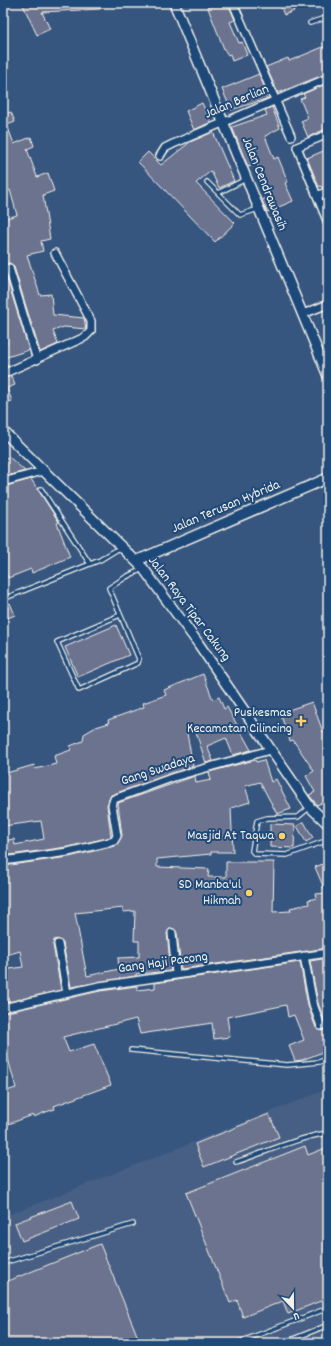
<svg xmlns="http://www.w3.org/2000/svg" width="331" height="1346" font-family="Dekko,sans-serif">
	<rect width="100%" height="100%" fill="#365680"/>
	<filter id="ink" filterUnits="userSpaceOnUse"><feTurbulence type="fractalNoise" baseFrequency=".025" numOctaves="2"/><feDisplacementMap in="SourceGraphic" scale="8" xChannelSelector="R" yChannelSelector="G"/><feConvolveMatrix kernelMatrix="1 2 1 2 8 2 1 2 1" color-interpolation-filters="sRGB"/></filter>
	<g filter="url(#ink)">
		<path fill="#465f84" d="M328,1089V1343H3V1217Z"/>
		<path fill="#6c738f" stroke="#f4f1e8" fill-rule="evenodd" d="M22,3H100V9L42,12L50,29L37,35Z
			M206,3H228L235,20L230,22L239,43L242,42L247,55L232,61L230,54L228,55L224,49Z
			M279,3H291L294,11L284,15Z
			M328,45V73L278,93L266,67L288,58L289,61Z
			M259,74L269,98L231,110L222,89Z
			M328,83V128L308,137L301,121L308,118L300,99L305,97L303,94Z
			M202,103L211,122L194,130L186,111Z
			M272,107L280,128L265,136L274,159L278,157L288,182L285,183L293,201L267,212L262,200L270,197L257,164L248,167L232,127L267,115L265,110Z
			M11,112L15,122L7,125L14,144L31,137L34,146L27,149L37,177L48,173L54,191L43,195L50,239L41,241L43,251L27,255L40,295L51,294L53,315L84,318L86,329L64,327L53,331L58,344L40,352L14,267L10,263H7L4,269L29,350L4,358L8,366L3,369V344H7L3,329V219L17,215L10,190L3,192V115Z
			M213,132L234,181L219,188L211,171L196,183L235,223L215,242L138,162L148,152L161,165L190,142Z
			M328,149V186L322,188L321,186L319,187L307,158Z
			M11,376L15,385L7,388L12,401L3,404V379Z
			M9,457L25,471L3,477V459Z
			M31,479L59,522L57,523L70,557L32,573L31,569L8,578L3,566V487Z
			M10,603L15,615L3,620V606Z
			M116,625L129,655L78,677L65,647Z
			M203,674L213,700L219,697L224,709L227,707L251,750L233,755L226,738L207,746L213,761L206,763L194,726L186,728L193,766L111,795L107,805L111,837L67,847L3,856V841L14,839L15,845L44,839L41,821L3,826V774L34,765L35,769L56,764L54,756L71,750L70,746L83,741L84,734L96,727L109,723L108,720L144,707L143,703L166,695L164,690Z
			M312,702L323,732L328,729V800L317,805L309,795L315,792L306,776L314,771L293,740L290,741L280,713Z
			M255,760L256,762L264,760L271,782L276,779L291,809L277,814L260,782L245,786L250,802L231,808L233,852H211V854L157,859V867L209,869L208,877H226V862H274L273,912L291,911L290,908L309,904L308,900L317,898L316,894L326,893L315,867L328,862V948L181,969L177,933L174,929L171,928L167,933L171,971L136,974V976L71,987L63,943L57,939L54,940L53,945L61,990L3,1003V970L23,967L20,951L3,956V866L69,857L115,846L122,836L118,803L195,776L196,783L211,780L209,772ZM123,908V912L135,911L134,941H139V957L118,958L119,969L87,976L75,913Z
			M304,822L313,838L306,842L297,826Z
			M270,824L295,825L294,848L270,847Z
			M328,958V1050L302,1060L295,1061L289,1046L304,1040L294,1015L288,1017L286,1005L227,1017L230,1037L214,1039L212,1023L140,1034L136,1019L63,1037L69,1052L94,1044L111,1085L54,1106L55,1109L43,1113L34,1117L33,1115L3,1126V1092L16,1088L7,1055L3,1057V1013L100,991L137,986V990L155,988V983L300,962L308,1006L316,1028L322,1031L325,1029L326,1025L318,1003L310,961Z
			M269,1114L279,1137L204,1167L195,1144Z
			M305,1146L308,1155L328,1147V1298L288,1314L283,1301L243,1317L237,1300L230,1303L186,1193Z
			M72,1201L79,1219L22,1241L15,1223Z
			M100,1244L139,1340L131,1343H3V1283Z"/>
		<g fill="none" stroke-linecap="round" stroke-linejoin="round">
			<defs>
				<path id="service" d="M310,23L328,17
					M207,182L240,215L258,209
					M218,193L246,179
					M41,489L90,564
					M3,599L100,560L121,547
					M120,615L57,642L79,690L138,663L139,659L109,588L126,577L142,569
					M309,808L298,817L267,818L257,821L252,851L255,854L287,855L328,840
					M131,1050L287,1065L319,1062L328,1059
					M236,1162C267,1152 296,1138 328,1133
					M3,1263L133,1224
					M325,1309L328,1317
					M237,1343L328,1308
					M283,1343L328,1325"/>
				<path id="minor" d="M233,3L291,136
					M328,134L297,147L328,223
					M160,156L165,148L173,144L328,78
					M317,196L328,191
					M9,268L37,360
					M303,314L328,304
					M3,374L85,337L91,331V321L55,253
					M3,482L43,471
					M3,861L68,852L114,841L117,836L112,805L114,799L174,777L270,750
					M172,933L176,974
					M58,944L67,993
					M304,956L313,1004L321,1026
					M3,1008L99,986L328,953"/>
				<path id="tertiary" d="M174,3L328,376
					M3,431L143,568L198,643L310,807L328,824
					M136,561L328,478"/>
			</defs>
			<use href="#service" stroke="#f4f1e8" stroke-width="6"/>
			<use href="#minor" stroke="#f4f1e8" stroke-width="10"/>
			<use href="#tertiary" stroke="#f4f1e8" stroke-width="12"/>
			<use href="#service" stroke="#1f4a7a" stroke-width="3.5"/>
			<use href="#minor" stroke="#1f4a7a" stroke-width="7"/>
			<use href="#tertiary" stroke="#1f4a7a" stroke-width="9"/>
		</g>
	</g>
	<g fill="#ffd166" stroke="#1f4a7a" stroke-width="1.5">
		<path d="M299 715h4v4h4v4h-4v4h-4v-4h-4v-4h4z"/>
		<circle cx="282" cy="836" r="4"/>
		<circle cx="249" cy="893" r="4"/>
	</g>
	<g text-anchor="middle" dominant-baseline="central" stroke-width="4" stroke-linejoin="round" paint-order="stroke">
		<g font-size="14" fill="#f4f1e8" stroke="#1f4a7a">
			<text transform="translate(237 102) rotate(-23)">Jalan Berlian</text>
			<text transform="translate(264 184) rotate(68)">Jalan Cendrawasih</text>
			<text transform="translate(226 507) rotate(-23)">Jalan Terusan Hybrida</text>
			<text transform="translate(189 609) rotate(53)">Jalan Raya Tipar Cakung</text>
			<text transform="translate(158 770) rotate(-18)">Gang Swadaya</text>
			<text transform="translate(163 963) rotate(-8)">Gang Haji Pacong</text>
		</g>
		<g font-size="14" fill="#f4f1e8" stroke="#1f4a7a" text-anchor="end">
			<text x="292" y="713">Puskesmas<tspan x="292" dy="16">Kecamatan Cilincing</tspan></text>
			<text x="274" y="836">Masjid At Taqwa</text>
			<text x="241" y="885">SD Manba'ul<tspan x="241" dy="16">Hikmah</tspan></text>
		</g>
	</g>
	<rect width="331" height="1346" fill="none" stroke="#1f4a7a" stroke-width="16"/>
	<rect x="8" y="8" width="315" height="1330" fill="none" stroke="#f4f1e8" stroke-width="1.5" filter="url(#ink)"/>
	<g transform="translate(293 1308) rotate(158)" stroke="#1f4a7a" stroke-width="3" paint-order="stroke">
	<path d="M0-3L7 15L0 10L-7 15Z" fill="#f4f1e8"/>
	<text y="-6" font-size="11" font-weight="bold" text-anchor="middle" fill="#f4f1e8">U</text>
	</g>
</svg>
